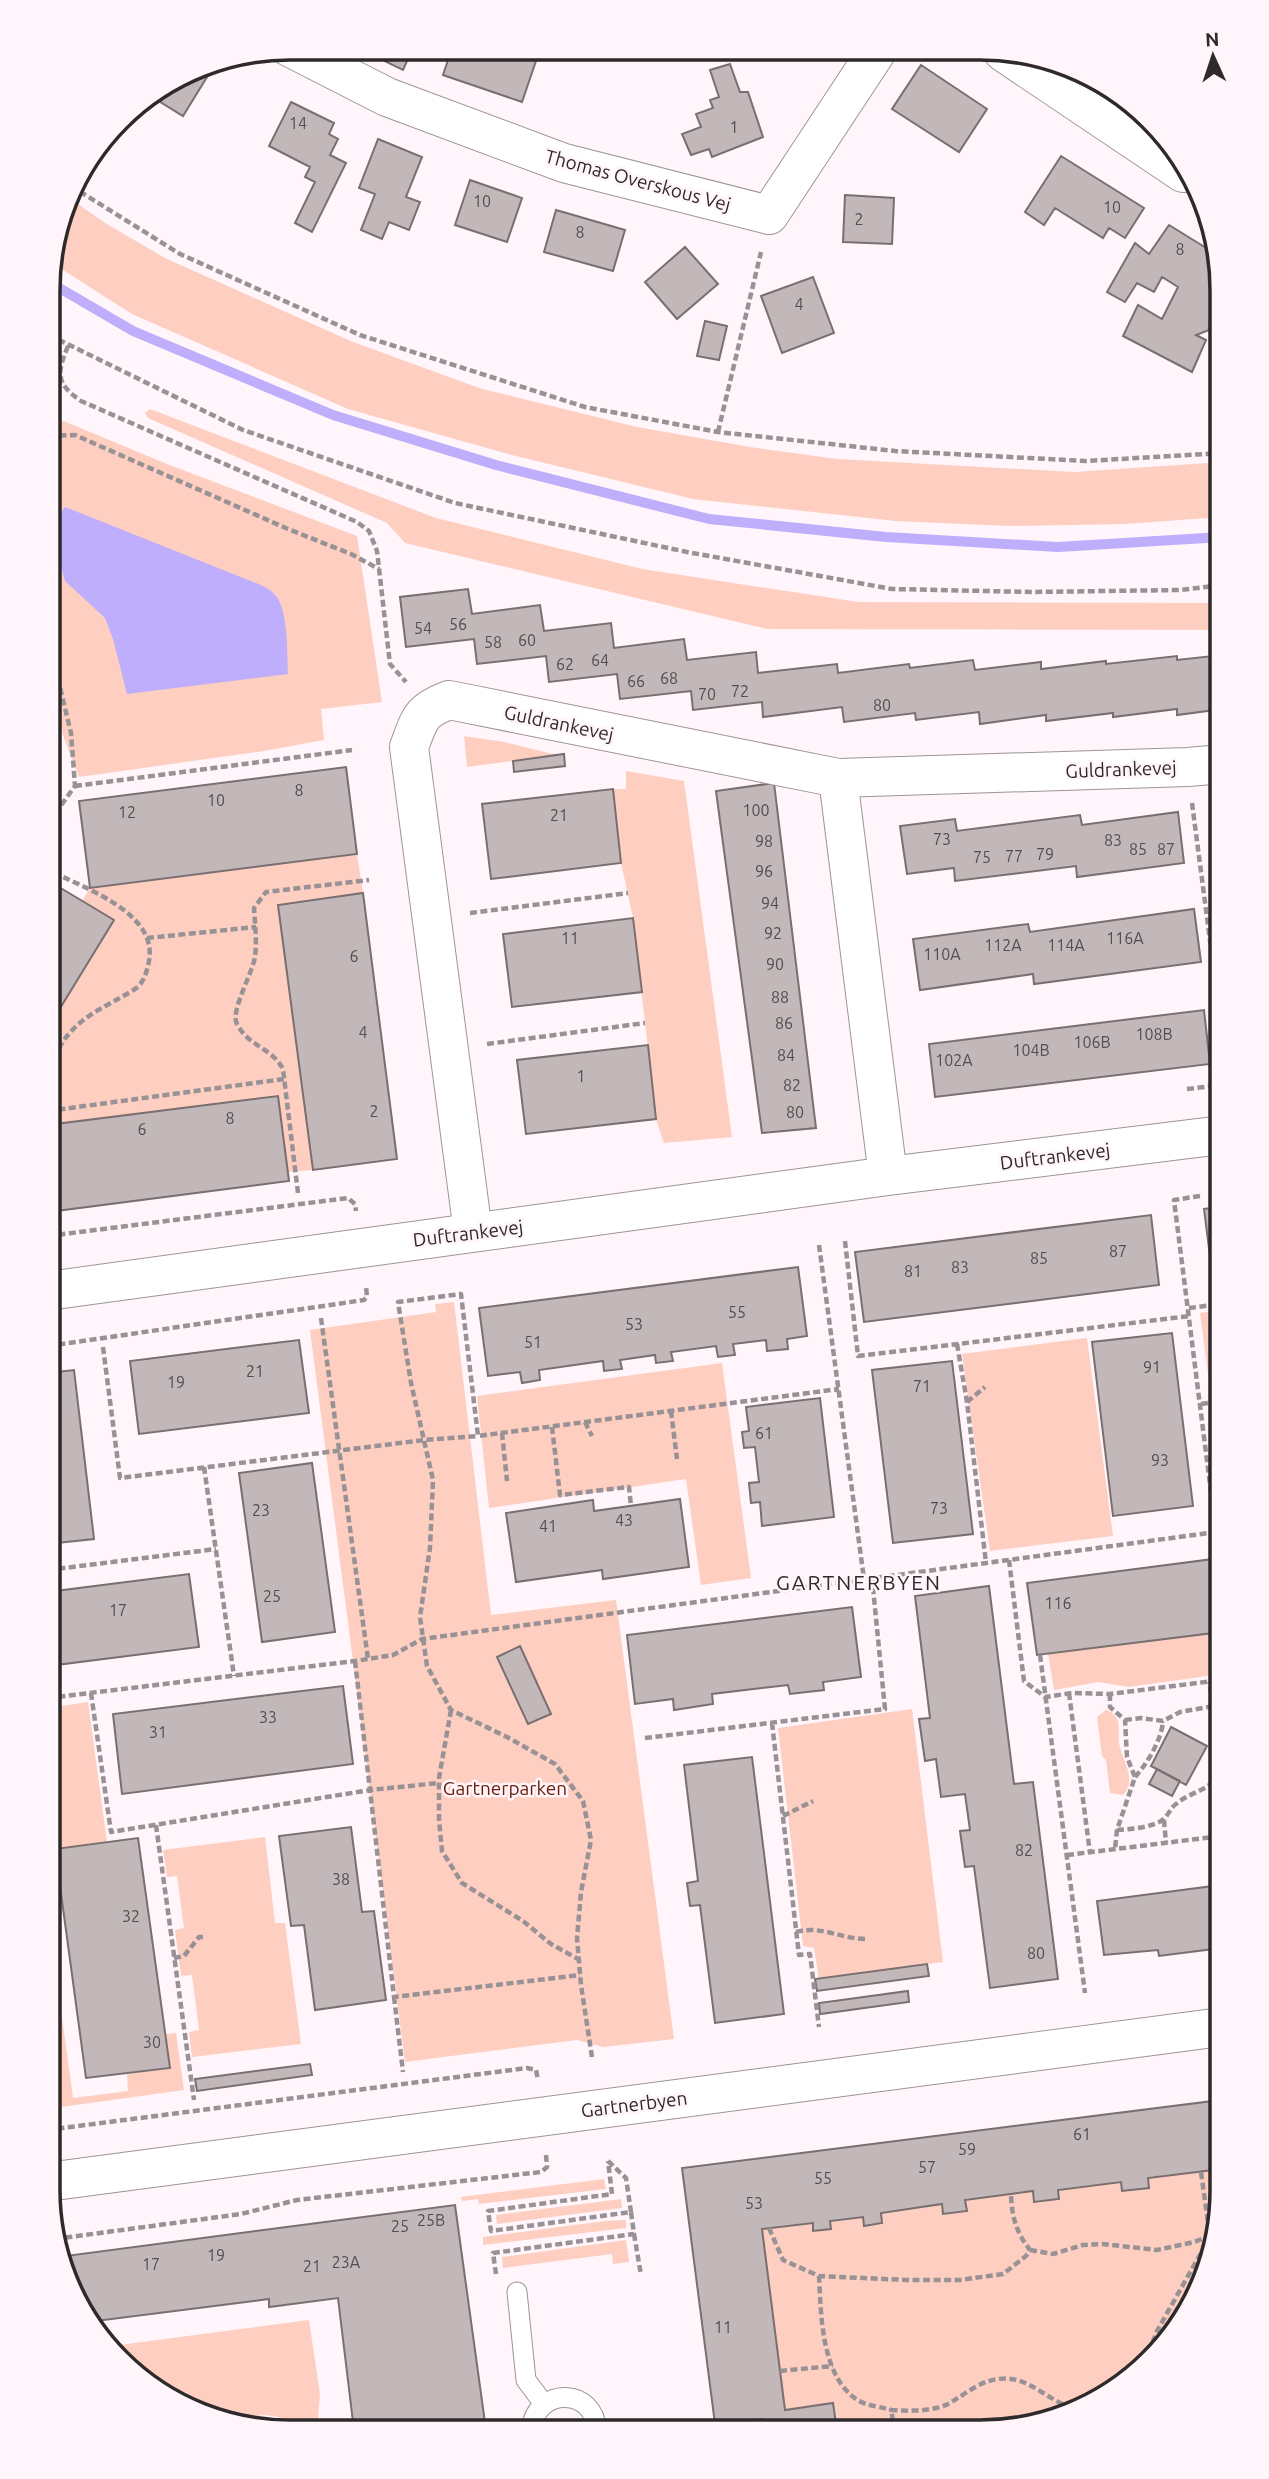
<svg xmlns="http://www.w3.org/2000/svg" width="1269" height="2479" font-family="Ubuntu,sans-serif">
	<rect width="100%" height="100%" fill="#fff5fa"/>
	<path fill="#fecfc1" d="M68,197L105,223L165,258L353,342L482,389L637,427L750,447L837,459L1075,472L1222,462V517L1124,524L1010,526L896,521L693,499L512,455L348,409L132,314L49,261Z
		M150,409L436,518L642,569L858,602L1222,603V630L767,629L405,543L387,523L148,418L145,413Z
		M49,415L167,464L357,536L382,702L321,709L324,740L264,751L79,777L49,699Z
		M464,736L504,742L557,755L467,767Z
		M626,771L684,781L732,1137L664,1143L656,1119L633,918L621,863L613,789H626Z
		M357,854L363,893L278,905L313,1170L288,1172L278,1096L48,1125V1028L114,921L82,901L90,888Z
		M454,1302L491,1615L616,1600L674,2039L603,2047L577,2040L405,2062L310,1330L436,1312L435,1304Z
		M1221,1310V1394L1211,1396L1200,1313Z
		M1087,1338L1113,1536L990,1551L962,1354Z
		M722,1363L751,1578L701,1585L686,1479L489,1508L477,1396Z
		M1221,1632V1674L1129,1687L1098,1682L1054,1690L1048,1654Z
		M88,1702L107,1842L48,1850V1708Z
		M912,1709L943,1962L819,1979L814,1948L803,1946L778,1728Z
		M1106,1710C1112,1712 1115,1715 1118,1721C1120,1728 1118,1735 1119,1743C1122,1760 1138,1780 1123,1795L1110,1793L1106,1760L1102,1756L1097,1717Z
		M265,1837L275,1923H285L301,2044L192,2057L189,2032L199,2030L192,1975L181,1976L175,1930L184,1928L177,1876L167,1877L163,1850Z
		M48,1913L73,2098L128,2091L127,2074L170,2068L165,2034L176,2033L184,2090L47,2109V2077L50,2102L54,2101L51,2072H47V2061H50L47,2042Z
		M1221,2169V2206L1203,2282L1171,2337L1114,2391L1057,2419L980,2432L837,2431L833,2404L785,2410L762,2229L813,2223V2230L830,2221L863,2217L865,2226L882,2224L881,2213L942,2204L943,2214L966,2211L965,2200L1033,2191L1035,2202L1058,2199V2190L1121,2182L1122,2191L1149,2188L1148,2178Z
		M604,2179L606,2189L479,2204L478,2199L462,2201L461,2197Z
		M621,2199L622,2208L497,2224L496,2215Z
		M626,2220V2228L483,2245V2237L605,2221Z
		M626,2240L629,2262L613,2264L612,2254L503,2268L502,2257Z
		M309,2320L320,2394L317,2430H306L289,2419L265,2415L220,2420L196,2413L130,2372L112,2346Z"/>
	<path fill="#beaefb" d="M65,507L261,585C269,589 277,594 280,603C288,621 287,654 288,674L127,694L113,639L105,618L65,581L51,533L53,522Z"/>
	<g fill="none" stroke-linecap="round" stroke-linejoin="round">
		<path stroke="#beaefb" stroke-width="10" d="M49,282L133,331L333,415L496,465L709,519L886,537L1058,547L1222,537"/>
	</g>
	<path fill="#c3b8b9" stroke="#796f70" stroke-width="2" d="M368,48H413L403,70L366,52Z
		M452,48L508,49L537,58L522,102L443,75Z
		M730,64L740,92H748L763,137L712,157L709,149L691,155L682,134L701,127L696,114L713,108L710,100L719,97L710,70Z
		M921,65L987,109L959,152L892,109Z
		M193,68L207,77L183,116L149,95Z
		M291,102L334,123L329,134L338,139L330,155L346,163L312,232L295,223L315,182L305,177L310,167L269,146Z
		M378,139L422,157L406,197L420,202L409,230L389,222L382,239L361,230L375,194L359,188Z
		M1061,156L1144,208L1125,238L1109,228L1103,238L1055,208L1044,225L1025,212Z
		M470,180L522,198L507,242L455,225Z
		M845,195L894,198L892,244L843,242Z
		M556,210L625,230L613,271L544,252Z
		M1169,225L1216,254L1222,290V298L1216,308L1211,304L1209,330L1196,335L1206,340L1192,372L1123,336L1138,305L1162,319L1178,287L1162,277L1154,292L1137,283L1125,302L1107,292L1135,243L1149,254Z
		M685,247L718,284L677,319L645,282Z
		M813,277L834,333L782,353L761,296Z
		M705,321L727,326L719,360L697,356Z
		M468,589L472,614L540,605L544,631L611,623L614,648L684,639L687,660L756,652L758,673L837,664L838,673L909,664L910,668L973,660L975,670L1041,662V669L1106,661V664L1177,656V660L1222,655V709L1177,715V709L1113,717V713L1046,721V715L980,724L979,712L916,720L915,713L844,722L842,707L763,717L762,702L693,710L691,691L620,699L617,674L549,682L546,656L477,664L474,639L406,647L400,597Z
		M564,754L565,766L514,772L513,761Z
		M346,767L357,854L90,888L79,801Z
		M774,783L816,1128L762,1133L716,791Z
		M613,789L621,863L491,879L482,804Z
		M1178,812L1184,863L1077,877L1076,866L955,881L954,868L907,874L900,826L955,819L957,831L1080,815L1082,825Z
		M49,881L114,920L48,1028Z
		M363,893L397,1159L313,1170L278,905Z
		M1194,909L1201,962L1034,984L1033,974L920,990L913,939L1028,924L1030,932Z
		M633,918L642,992L512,1007L503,934Z
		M1204,1010L1210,1064L935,1097L929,1044Z
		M648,1045L656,1119L526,1134L517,1060Z
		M278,1096L289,1181L48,1212V1125Z
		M1221,1207V1279L1213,1280L1204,1209Z
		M1151,1215L1159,1285L864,1322L855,1252Z
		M798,1267L807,1336L787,1339L788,1349L767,1351L766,1340L733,1344L735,1355L718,1357L716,1346L671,1352L673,1361L656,1363L655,1355L620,1360L622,1369L604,1371L603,1361L539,1370L540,1380L522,1383L520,1372L488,1376L479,1308Z
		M1172,1333L1193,1506L1113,1516L1092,1342Z
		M299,1340L309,1413L139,1434L130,1361Z
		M952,1361L973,1534L893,1543L872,1370Z
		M74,1370L94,1539L48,1544V1373Z
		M820,1398L834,1517L762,1526L760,1502L751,1503L749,1483L759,1482L755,1447L744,1448L742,1432L749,1431L746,1407Z
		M312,1463L335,1632L262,1642L239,1473Z
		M680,1499L689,1567L603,1579L602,1570L516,1582L506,1513L593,1500L594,1511Z
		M1221,1558V1632L1037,1655L1027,1583Z
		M189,1574L199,1647L48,1666V1592Z
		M989,1586L1014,1784L1033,1782L1058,1979L990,1988L974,1866L965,1867L960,1831L970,1830L965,1794L941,1797L936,1759L925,1761L919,1719L930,1718L915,1596Z
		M852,1607L861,1677L823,1682L824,1690L790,1694L788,1685L712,1694L713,1704L674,1710L673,1699L635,1704L627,1635Z
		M520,1646L551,1714L528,1724L497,1657Z
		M343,1686L353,1764L122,1794L113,1714Z
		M1171,1727L1207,1746L1186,1785L1151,1766Z
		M752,1757L784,2014L715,2023L700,1905L690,1906L687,1883L698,1881L684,1765Z
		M1157,1769L1180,1781L1172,1796L1149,1784Z
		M351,1827L362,1912L374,1911L386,2000L315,2010L304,1925L291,1926L279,1836Z
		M138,1838L170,2068L86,2078L55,1849Z
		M1221,1885V1948L1159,1956L1158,1950L1104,1955L1097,1901Z
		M927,1964L929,1976L817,1991L815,1979Z
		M908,1991L909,2002L820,2014L819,2003Z
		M310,2064L312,2075L197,2091L195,2079Z
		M1221,2100V2169L1148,2178L1149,2188L1122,2191L1121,2182L1058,2190L1059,2199L1034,2202L1033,2191L965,2200L967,2211L943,2214L942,2204L881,2213L882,2223L864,2226L863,2217L830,2221L831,2229L813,2231V2223L762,2229L785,2410L833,2403L837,2431H764L762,2419L715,2424L682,2168Z
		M455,2205L486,2430H354L338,2298L269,2307V2299L96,2321L60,2267L58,2257Z"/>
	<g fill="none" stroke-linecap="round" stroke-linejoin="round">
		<defs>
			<path id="service" d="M517,2292L526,2380L544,2404
				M531,2430C536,2385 597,2388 596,2431"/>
			<path id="minor" d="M289,47L387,97L564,163L769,215L877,51
				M1003,52L1183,173
				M838,778L888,1176
				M473,1232L409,747C420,718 420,711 449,700L838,778L1188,767L1222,764
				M48,1291L888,1176L1222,1135
				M47,2182L1221,2027"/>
		</defs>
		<use href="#service" stroke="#9d9498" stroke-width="21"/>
		<use href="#minor" stroke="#9d9498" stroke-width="40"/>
		<path stroke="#989195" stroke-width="4.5" stroke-dasharray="7 3.5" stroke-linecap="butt" d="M71,186L180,254L360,335L585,407L718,432L895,451L1086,461L1222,453
			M49,335L243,430L455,503L687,552L892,589L1032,592L1181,590L1222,585
			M68,346C57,373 55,383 81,401L357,522L369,531L377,551L390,664L406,682
			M718,432L761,252
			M49,436L75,435L288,529L351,554L379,569
			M75,786L352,750
			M1192,803L1222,1032
			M49,822L75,786L71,733L52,654L49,647
			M470,913L628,893
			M147,938L256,927
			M487,1044L645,1023
			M48,1078C54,1067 56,1053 62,1043C81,1014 109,1006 135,989C144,983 147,971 149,961C158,912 83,888 49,870
			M1187,1089L1222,1085
			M48,1111L284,1079
			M298,1193L283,1069C271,1047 249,1047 237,1024C230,1012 252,974 255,957C257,940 255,925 254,908L266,892L369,880
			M1200,1196L1174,1200L1216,1532L1221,1531
			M48,1236L348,1198L355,1204L356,1211
			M845,1241L858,1356L1190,1316
			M819,1245L864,1579
			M1189,1308L1221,1304
			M321,1318L368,1659
			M957,1344L967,1402L986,1563
			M48,1346L364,1300L367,1297L366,1286
			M103,1347L120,1478L424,1440L478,1436
			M967,1402L985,1387
			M1201,1404L1221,1401
			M671,1411L677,1459
			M585,1422L592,1436
			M552,1427L560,1495L629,1487L631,1506
			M502,1433L507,1481
			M204,1467L234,1676
			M1009,1560L1024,1681L1045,1697L1072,1693L1110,1694L1221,1680
			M48,1570L216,1549
			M1040,1655L1085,1993
			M355,1661L394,1997L580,1975
			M91,1693L111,1832L370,1790L439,1783
			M1069,1693L1090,1853
			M1110,1694V1707L1125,1720L1127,1757L1135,1777L1117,1830L1115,1849
			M48,1698L355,1661L393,1655L422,1639L1216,1532
			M1214,1706L1221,1712
			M451,1710L439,1778V1820L442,1851L462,1883L523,1921L551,1944L578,1959
			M1125,1720L1141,1718L1163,1721L1180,1712L1214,1706L1209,1682
			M772,1723L799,1955L810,1954L819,2027
			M645,1738L885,1709L872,1578
			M1135,1777C1147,1764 1162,1739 1163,1721
			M1212,1785L1221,1805
			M783,1816L813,1801
			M1164,1820L1166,1843
			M156,1825L194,2100
			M1117,1830C1132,1829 1148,1828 1161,1821C1168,1817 1170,1808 1176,1804C1193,1790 1208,1792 1221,1773
			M1067,1855L1213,1837L1221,1833
			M796,1932C821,1925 841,1939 866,1939
			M174,1958L184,1956L199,1937H203
			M394,1997L403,2072
			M592,2057L581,1985L577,1938L581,1892L591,1840L583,1801L555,1764L507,1737L451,1710L427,1666L420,1617L430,1548L433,1480L411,1383L398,1302L461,1294L478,1436L839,1389
			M47,2130L527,2068L536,2070L538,2080
			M608,2161L626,2178L631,2212
			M769,2228L783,2260L819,2276L907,2280H960L1003,2274L1026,2256L1030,2250C1016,2232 1012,2217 1011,2195
			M634,2234L641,2275
			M55,2239L241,2214L297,2200L541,2172L547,2167L546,2155
			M1030,2250L1053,2254L1083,2245L1103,2244L1157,2250L1194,2242L1215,2234
			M496,2274L493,2253L634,2234L631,2212L491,2231L488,2211L612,2194L608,2161
			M819,2276C821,2315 821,2378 859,2401C868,2406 882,2407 891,2410
			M1145,2362L1157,2331L1210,2237L1201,2172
			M780,2371L833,2366
			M895,2431L891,2410C910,2411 932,2412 950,2403C965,2394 980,2381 998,2379C1029,2374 1049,2404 1078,2409"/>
		<use href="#service" stroke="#fff" stroke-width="19"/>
		<use href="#minor" stroke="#fff" stroke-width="38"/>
	</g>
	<g text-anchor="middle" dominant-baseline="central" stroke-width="5" stroke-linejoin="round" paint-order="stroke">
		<g font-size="16" fill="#534e4f">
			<text x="298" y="123">14</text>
			<text x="734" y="127">1</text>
			<text x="482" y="201">10</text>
			<text x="1112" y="207">10</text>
			<text x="859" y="219">2</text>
			<text x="580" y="232">8</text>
			<text x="1180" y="249">8</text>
			<text x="799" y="304">4</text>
			<text x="458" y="624">56</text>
			<text x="423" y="628">54</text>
			<text x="527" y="640">60</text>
			<text x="493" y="642">58</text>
			<text x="600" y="660">64</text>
			<text x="565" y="664">62</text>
			<text x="669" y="678">68</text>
			<text x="636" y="681">66</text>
			<text x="740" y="691">72</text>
			<text x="707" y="694">70</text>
			<text x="882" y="705">80</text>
			<text x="299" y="790">8</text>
			<text x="216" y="800">10</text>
			<text x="756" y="810">100</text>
			<text x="127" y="812">12</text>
			<text x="559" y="815">21</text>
			<text x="942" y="839">73</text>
			<text x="1113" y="840">83</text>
			<text x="764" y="841">98</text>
			<text x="1138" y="849">85</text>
			<text x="1166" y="849">87</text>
			<text x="1045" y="854">79</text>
			<text x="1014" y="856">77</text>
			<text x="982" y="857">75</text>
			<text x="764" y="871">96</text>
			<text x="770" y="903">94</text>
			<text x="773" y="933">92</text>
			<text x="570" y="938">11</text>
			<text x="1125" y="938">116A</text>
			<text x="1003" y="945">112A</text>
			<text x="1066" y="945">114A</text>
			<text x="942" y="954">110A</text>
			<text x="354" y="956">6</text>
			<text x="775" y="964">90</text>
			<text x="780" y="997">88</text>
			<text x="784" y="1023">86</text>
			<text x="363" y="1032">4</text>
			<text x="1154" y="1034">108B</text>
			<text x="1092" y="1042">106B</text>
			<text x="1031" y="1050">104B</text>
			<text x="786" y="1055">84</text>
			<text x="954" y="1060">102A</text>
			<text x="581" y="1076">1</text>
			<text x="792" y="1085">82</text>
			<text x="374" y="1111">2</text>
			<text x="795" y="1112">80</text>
			<text x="230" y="1118">8</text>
			<text x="142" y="1129">6</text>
			<text x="1118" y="1251">87</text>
			<text x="1039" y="1258">85</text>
			<text x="960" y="1267">83</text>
			<text x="913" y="1271">81</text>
			<text x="737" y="1312">55</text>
			<text x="634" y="1324">53</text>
			<text x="533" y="1342">51</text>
			<text x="1152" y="1367">91</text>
			<text x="255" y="1371">21</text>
			<text x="176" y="1382">19</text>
			<text x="922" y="1386">71</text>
			<text x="764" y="1433">61</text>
			<text x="1160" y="1460">93</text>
			<text x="939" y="1508">73</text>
			<text x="261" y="1510">23</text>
			<text x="624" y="1520">43</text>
			<text x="548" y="1526">41</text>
			<text x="272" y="1596">25</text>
			<text x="1058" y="1603">116</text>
			<text x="118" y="1610">17</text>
			<text x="268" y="1717">33</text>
			<text x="158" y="1732">31</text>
			<text x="1024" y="1850">82</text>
			<text x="341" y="1879">38</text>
			<text x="131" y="1916">32</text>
			<text x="1036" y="1953">80</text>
			<text x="152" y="2042">30</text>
			<text x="1082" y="2134">61</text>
			<text x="967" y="2149">59</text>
			<text x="927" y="2167">57</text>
			<text x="823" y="2178">55</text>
			<text x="754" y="2203">53</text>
			<text x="431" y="2220">25B</text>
			<text x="400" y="2226">25</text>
			<text x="216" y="2255">19</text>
			<text x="346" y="2262">23A</text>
			<text x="151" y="2264">17</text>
			<text x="312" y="2266">21</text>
			<text x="723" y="2327">11</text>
		</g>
		<g font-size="19" fill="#2e2a2c" stroke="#fff5fa">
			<text transform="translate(638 180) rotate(15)">Thomas Overskous Vej</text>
			<text transform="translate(559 723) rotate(12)">Guldrankevej</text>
			<text transform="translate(1121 769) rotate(-2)">Guldrankevej</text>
			<text transform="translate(1055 1156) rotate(-7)">Duftrankevej</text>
			<text transform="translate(468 1233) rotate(-7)">Duftrankevej</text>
			<text transform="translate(634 2104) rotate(-7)">Gartnerbyen</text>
		</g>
		<g font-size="19" fill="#6a2008" stroke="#fff5fa">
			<text x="505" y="1788">Gartnerparken</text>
		</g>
		<g font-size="21" letter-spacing="2" fill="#31292d" stroke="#fff5fa">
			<text x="859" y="1582">GARTNERBYEN</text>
		</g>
	</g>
	<path d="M0 0H1269V2479H0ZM290 60H980A230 230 0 0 1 1210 290V2190A230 230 0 0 1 980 2420H290A230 230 0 0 1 60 2190V290A230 230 0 0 1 290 60Z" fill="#fff5fa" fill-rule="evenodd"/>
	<path fill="none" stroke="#2e2a2c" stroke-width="3.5" d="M290 60H980A230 230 0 0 1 1210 290V2190A230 230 0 0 1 980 2420H290A230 230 0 0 1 60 2190V290A230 230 0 0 1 290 60Z"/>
	<g transform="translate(1213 56) rotate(357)" stroke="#fff5fa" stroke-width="5" paint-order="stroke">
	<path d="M0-5L12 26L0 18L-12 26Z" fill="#2e2a2c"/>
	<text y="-10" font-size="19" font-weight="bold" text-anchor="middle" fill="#2e2a2c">N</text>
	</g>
</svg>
